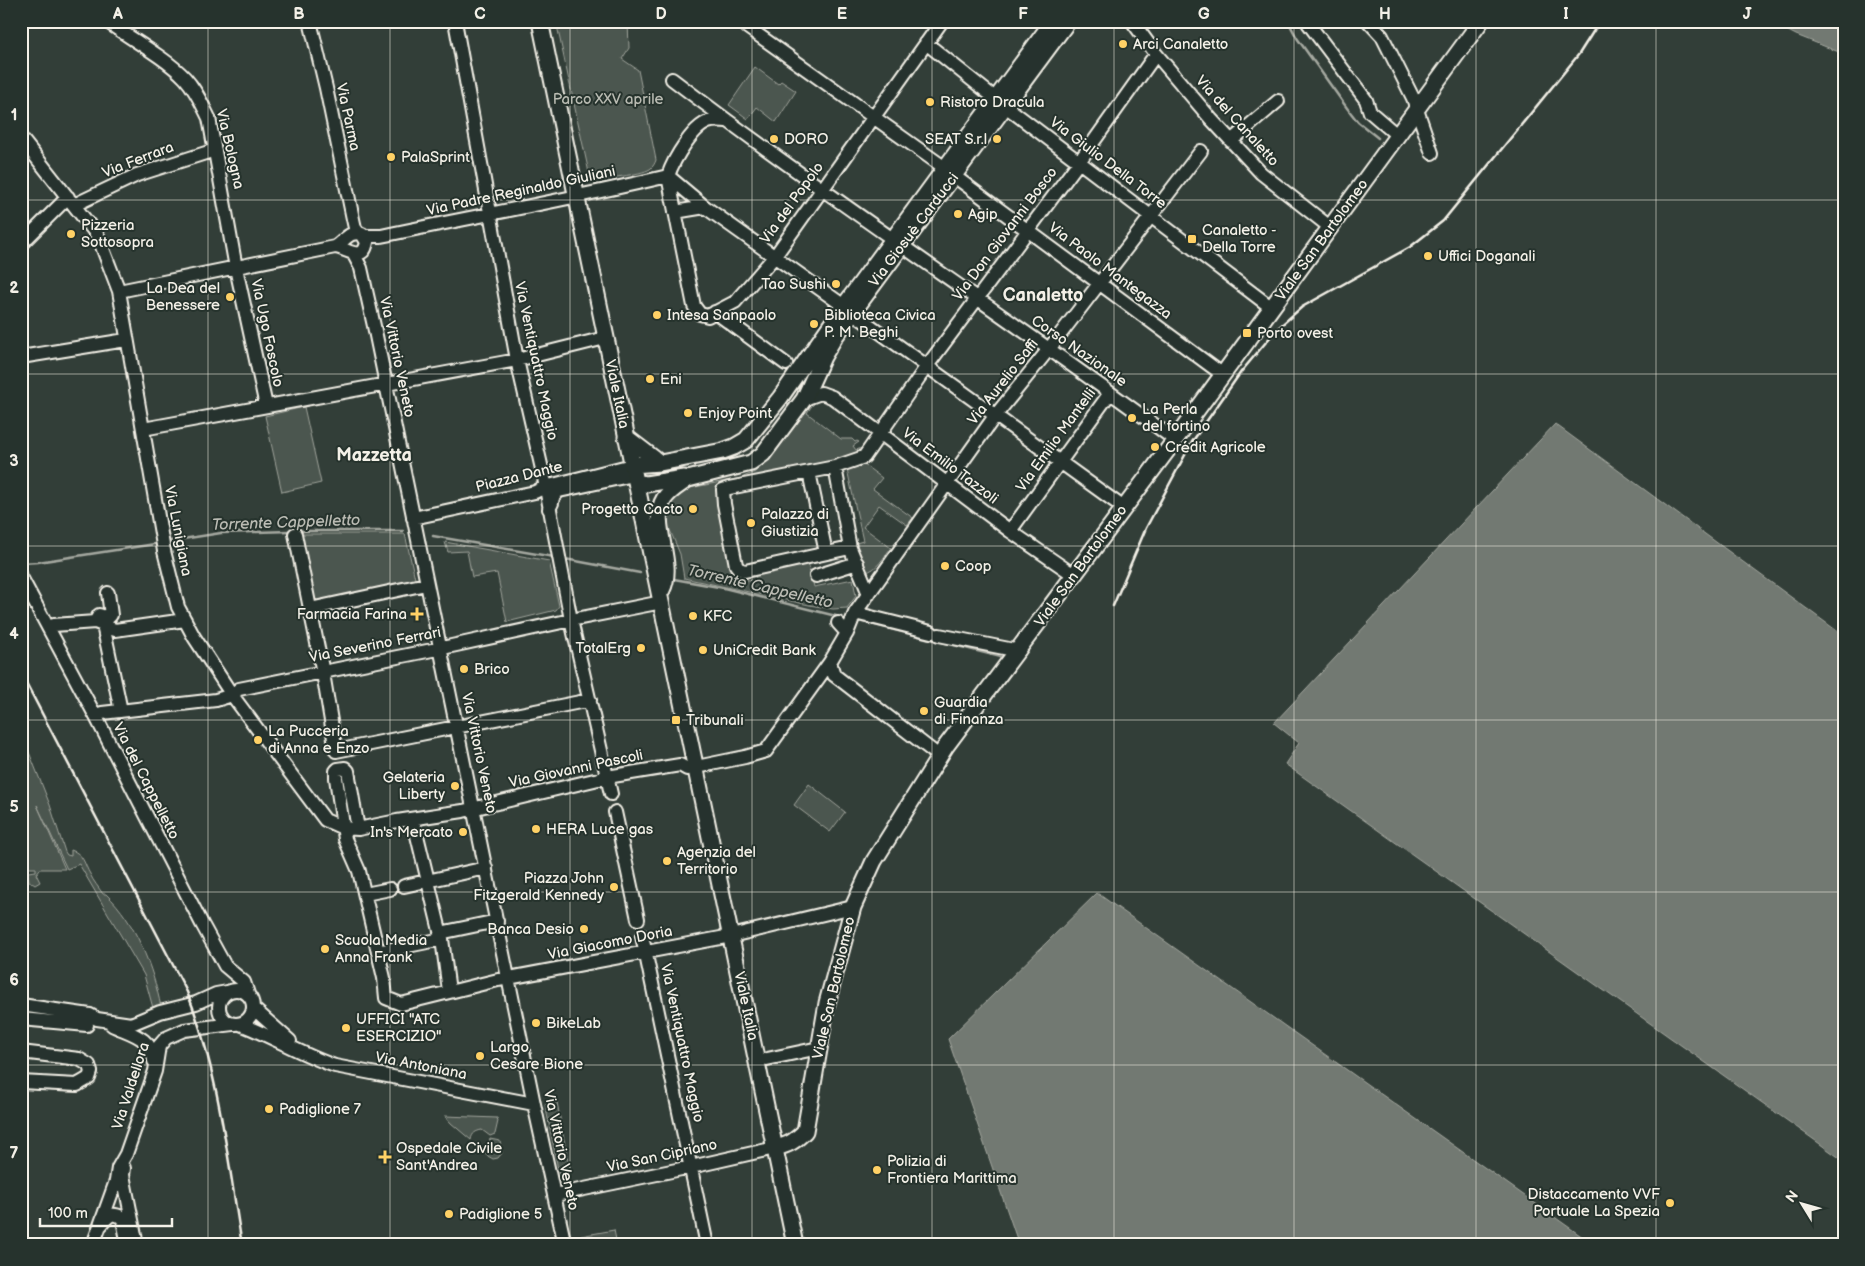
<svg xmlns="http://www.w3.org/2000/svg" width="1865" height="1266" font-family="'Balsamiq Sans',sans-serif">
	<rect width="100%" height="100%" fill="#323e38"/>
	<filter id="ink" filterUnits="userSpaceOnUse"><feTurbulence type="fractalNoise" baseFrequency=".02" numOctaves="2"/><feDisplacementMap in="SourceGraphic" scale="10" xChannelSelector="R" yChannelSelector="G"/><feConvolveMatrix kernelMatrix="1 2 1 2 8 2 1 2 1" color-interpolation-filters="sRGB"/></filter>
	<g filter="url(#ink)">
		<path fill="#4c564f" stroke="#a0a49c" d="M556,21H628L629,48L622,59L638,70L656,160C655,163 653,167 650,169C641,175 604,178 591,182Z
			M755,67L778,84L781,81L796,91L776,122L757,107L748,119L729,105Z
			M822,398L827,401C816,399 812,405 807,413L841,439H852L855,442L857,441L859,442L853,446L856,450L862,448L858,455L727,484L733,565L747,576V581L756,580L755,573L808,562L814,587L853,579L856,596L847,608L833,609L809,605L684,578L680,554L667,523L666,508L674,496L685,489L741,478L755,472L775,453L811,402Z
			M304,407L321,483L282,492L265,416Z
			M863,464L882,478L873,489L913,518L907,525L879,505L863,527L891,548C884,556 877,571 865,572L861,566L856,543L863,541L847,469Z
			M300,534H405L416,583L314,603Z
			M445,542L549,561L559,606L556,610L507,622L497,573L472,577L467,551L448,552Z
			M21,732L50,805L65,852L67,855L71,856V850C84,854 84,864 90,874C93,881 99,888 103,894H106C136,922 153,968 161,1007L153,1008L144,975L79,864L67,869L37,805L65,869H40L36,874L40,882L35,885L29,881L28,872L36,871V868H27V870L21,869Z
			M809,784L845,812L830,832L794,805Z
			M557,1102L570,1172L559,1174L545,1104Z
			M445,1116L497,1118L498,1121L495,1134L490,1136L482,1130C476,1131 472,1133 471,1140L451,1123Z
			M490,1139L500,1141L502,1153L498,1158L493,1159L486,1155L481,1150L487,1147Z
			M614,1230L617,1245H577L575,1237Z"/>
		<path fill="#727972" stroke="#a6a9a1" d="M1769,21H1844V54L1796,35Z
			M1555,424L1844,636V1161L1285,764L1299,743L1274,723Z
			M1097,893L1594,1245H1019L948,1039Z"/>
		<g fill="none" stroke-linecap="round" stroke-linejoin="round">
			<path stroke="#a6a9a1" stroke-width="2.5" d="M1288,21L1297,38L1347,108L1358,122L1378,138
				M299,531H403
				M433,536L554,557
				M170,541L221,533L291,531
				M565,559L640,573
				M22,563L38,562L155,544
				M674,579L724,588L840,617
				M859,621L1001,657"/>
			<defs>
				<path id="minor" d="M106,21C130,38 166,58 185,78C196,90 202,104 209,118L236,268L266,406
					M310,21L326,88L353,219L355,228L358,232
					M455,21L517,360L544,478L571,620L611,794
					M1132,21L1156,54L1211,119L1261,173L1331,228
					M1368,21L1382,36L1413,98L1432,153
					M1308,23L1366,100L1370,112L1398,136
					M747,27L945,168
					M926,43L996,99L1272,308
					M672,79C836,204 1009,317 1175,440
					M21,138L98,236L119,291L164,551L178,607L194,637L232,695L325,820L343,828L358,829L397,821L463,811L607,777L680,765L687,769L745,757L766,751L830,662L847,633L855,613L995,416L1049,349L1201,151
					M1231,141L1278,101
					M668,176L694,306L700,314L708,316L735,302L775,256L942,21
					M668,176L705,207L844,306
					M668,176C673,161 694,123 712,121C717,120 723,121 728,121
					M954,176L1222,374
					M74,205L137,175L215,150
					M675,212L705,207
					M364,236H381C476,216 572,199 668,176
					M21,244L68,197
					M353,253L361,268L374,326L534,1104L565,1245
					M119,291L335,247C347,248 363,264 367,242L362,234C349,230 345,241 335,247
					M715,312L786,364
					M853,313L1124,508
					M21,357L126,340
					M804,399L821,393L832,397L1010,531L1074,575
					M143,429L517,360L601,339
					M835,467L729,488L723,490L724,504L736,565L739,569L745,571L850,548
					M809,472L826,553
					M549,509L552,503L553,497L559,491L634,475
					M413,518L535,492L545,487L632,465
					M1010,531L1110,393
					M295,534L323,673L336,751L590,700
					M816,576L857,563
					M21,577L95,715L202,924L225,966L244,982L248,994
					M869,594L850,548L835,467L864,457L927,366L1079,162L1156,54
					M310,609L426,584
					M855,613L931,632
					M95,622L99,615L108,618L111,615L108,593
					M838,623L847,633
					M54,625L95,622L115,630L185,620
					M103,625L121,711
					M939,635L1019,651
					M830,662L834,675L838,678L939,756
					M95,715L102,713L216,700L232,695L239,689L447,647L571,620L662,602
					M615,812L638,919
					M413,819L442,939L449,991
					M358,829L348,771L345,768L338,769L336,771V778L345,839L359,871L384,978L386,998L401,1004L498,980L731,936L853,907
					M404,886L486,868
					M365,894L390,889
					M440,933L497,921
					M642,936L707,1245
					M378,952L442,939
					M219 1007a17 17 0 1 1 34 0a17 17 0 1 1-34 0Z
					M21,1005L90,1015L97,1019L131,1024L160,1012L196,1003L216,994L227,992
					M254,1009L290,1041
					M21,1019L87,1025
					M240,1024C272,1036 302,1055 335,1066L534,1104
					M112,1025C131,1034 152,1037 154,1061
					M21,1052L79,1059L89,1065L91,1072L89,1078L77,1085L21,1082
					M767,1059L819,1048
					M124,1168L123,1175L137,1245
					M555,1195L691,1167L775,1148
					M101,1225C111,1212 112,1213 127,1219L129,1230
					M124,1225L128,1245
					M93,1245L116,1181L118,1168L126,1154L155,1071L159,1046L166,1038L184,1030L233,1024"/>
				<path id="major" d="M540,21L795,1245
					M626,437L660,463
					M632,465L660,463L723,451L734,447L746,440L780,398L844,306L1053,21
					M636,482L646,484L684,478L688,479L751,463L763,454L804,399L823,357L836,335L1068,21
					M662,590C676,562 649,524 664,499C670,490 680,485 688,479
					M775,1148C789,1145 795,1141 805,1131L827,1003L853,907L874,861L946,746L1175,440L1481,21"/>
			</defs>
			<use href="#minor" stroke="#f4f1e8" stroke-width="16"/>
			<use href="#major" stroke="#f4f1e8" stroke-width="19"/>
			<use href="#minor" stroke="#26332d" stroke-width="12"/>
			<use href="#major" stroke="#26332d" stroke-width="15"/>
			<path stroke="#f4f1e8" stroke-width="2.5" d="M1113,606L1146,528L1192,442L1241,372L1277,329L1302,307L1410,247L1443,221L1579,54L1600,21
				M21,673L187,992C219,1072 228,1161 242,1245"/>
		</g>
	</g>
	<path fill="none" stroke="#f4f1e8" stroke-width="1" stroke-opacity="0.55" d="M208,21V1245M390,21V1245M570,21V1245M752,21V1245M932,21V1245M1114,21V1245M1294,21V1245M1476,21V1245M1656,21V1245M21,200H1844M21,374H1844M21,546H1844M21,720H1844M21,892H1844M21,1065H1844"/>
	<g fill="#ffd166" stroke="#26332d" stroke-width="2">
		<circle cx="1123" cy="44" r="5"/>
		<circle cx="930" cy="102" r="5"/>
		<circle cx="774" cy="139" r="5"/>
		<circle cx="997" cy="139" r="5"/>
		<circle cx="391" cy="157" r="5"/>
		<circle cx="958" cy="214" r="5"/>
		<circle cx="71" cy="234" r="5"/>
		<rect x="1187" y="234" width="10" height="10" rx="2.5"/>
		<circle cx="1428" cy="256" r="5"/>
		<circle cx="836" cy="284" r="5"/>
		<circle cx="230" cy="297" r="5"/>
		<circle cx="657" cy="315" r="5"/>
		<circle cx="814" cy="324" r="5"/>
		<rect x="1242" y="328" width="10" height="10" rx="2.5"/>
		<circle cx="650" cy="379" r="5"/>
		<circle cx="688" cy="413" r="5"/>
		<circle cx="1132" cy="418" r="5"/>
		<circle cx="1155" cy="447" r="5"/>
		<circle cx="693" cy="509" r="5"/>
		<circle cx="751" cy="523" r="5"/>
		<circle cx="945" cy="566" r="5"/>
		<path d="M414.5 606.5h5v5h5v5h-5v5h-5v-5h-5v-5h5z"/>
		<circle cx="693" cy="616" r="5"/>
		<circle cx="641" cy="648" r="5"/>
		<circle cx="703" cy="650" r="5"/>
		<circle cx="464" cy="669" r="5"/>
		<circle cx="924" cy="711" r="5"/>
		<rect x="671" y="715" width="10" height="10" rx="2.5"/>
		<circle cx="258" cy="740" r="5"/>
		<circle cx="455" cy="786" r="5"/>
		<circle cx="536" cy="829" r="5"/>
		<circle cx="463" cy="832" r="5"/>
		<circle cx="667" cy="861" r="5"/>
		<circle cx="614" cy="887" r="5"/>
		<circle cx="584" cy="929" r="5"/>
		<circle cx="325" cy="949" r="5"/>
		<circle cx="536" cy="1023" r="5"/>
		<circle cx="346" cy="1028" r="5"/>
		<circle cx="480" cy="1056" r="5"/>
		<circle cx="269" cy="1109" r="5"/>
		<path d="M382.5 1149.5h5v5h5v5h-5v5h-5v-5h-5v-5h5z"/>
		<circle cx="877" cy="1170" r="5"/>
		<circle cx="1670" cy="1203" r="5"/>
		<circle cx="449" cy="1214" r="5"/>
	</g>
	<g text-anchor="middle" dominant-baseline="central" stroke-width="4" stroke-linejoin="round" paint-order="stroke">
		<g font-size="15" fill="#f4f1e8" stroke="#26332d" text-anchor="start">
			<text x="1133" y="44">Arci Canaletto</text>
			<text x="940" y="102">Ristoro Dracula</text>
			<text x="784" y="139">DORO</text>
			<text x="987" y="139" text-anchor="end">SEAT S.r.l</text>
			<text x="401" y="157">PalaSprint</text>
			<text x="968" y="214">Agip</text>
			<text x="81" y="225">Pizzeria<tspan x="81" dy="17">Sottosopra</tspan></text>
			<text x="1202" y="230">Canaletto -<tspan x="1202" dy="17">Della Torre</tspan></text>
			<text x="1438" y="256">Uffici Doganali</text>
			<text x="826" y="284" text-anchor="end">Tao Sushi</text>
			<text x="220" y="288" text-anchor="end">La Dea del<tspan x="220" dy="17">Benessere</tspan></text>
			<text x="667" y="315">Intesa Sanpaolo</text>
			<text x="824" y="315">Biblioteca Civica<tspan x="824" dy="17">P. M. Beghi</tspan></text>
			<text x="1257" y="333">Porto ovest</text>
			<text x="660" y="379">Eni</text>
			<text x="1142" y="409">La Perla<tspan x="1142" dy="17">del fortino</tspan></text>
			<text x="698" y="413">Enjoy Point</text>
			<text x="1165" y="447">Crédit Agricole</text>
			<text x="683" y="509" text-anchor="end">Progetto Cacto</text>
			<text x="761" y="514">Palazzo di<tspan x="761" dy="17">Giustizia</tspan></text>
			<text x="955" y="566">Coop</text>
			<text x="407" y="614" text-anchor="end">Farmacia Farina</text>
			<text x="703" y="616">KFC</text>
			<text x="631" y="648" text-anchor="end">TotalErg</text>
			<text x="713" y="650">UniCredit Bank</text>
			<text x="474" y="669">Brico</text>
			<text x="934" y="702">Guardia<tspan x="934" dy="17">di Finanza</tspan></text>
			<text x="686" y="720">Tribunali</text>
			<text x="268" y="731">La Pucceria<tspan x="268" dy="17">di Anna e Enzo</tspan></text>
			<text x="445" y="777" text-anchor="end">Gelateria<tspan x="445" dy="17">Liberty</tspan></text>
			<text x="546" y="829">HERA Luce gas</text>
			<text x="453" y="832" text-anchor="end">In's Mercato</text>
			<text x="677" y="852">Agenzia del<tspan x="677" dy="17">Territorio</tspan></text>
			<text x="604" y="878" text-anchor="end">Piazza John<tspan x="604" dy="17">Fitzgerald Kennedy</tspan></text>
			<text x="574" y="929" text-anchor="end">Banca Desio</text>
			<text x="335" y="940">Scuola Media<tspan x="335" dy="17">Anna Frank</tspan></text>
			<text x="356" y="1019">UFFICI "ATC<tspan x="356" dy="17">ESERCIZIO"</tspan></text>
			<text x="546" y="1023">BikeLab</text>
			<text x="490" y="1047">Largo<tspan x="490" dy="17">Cesare Bione</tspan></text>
			<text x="279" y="1109">Padiglione 7</text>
			<text x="396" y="1148">Ospedale Civile<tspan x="396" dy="17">Sant'Andrea</tspan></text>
			<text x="887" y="1161">Polizia di<tspan x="887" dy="17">Frontiera Marittima</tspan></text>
			<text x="1660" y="1194" text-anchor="end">Distaccamento VVF<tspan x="1660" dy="17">Portuale La Spezia</tspan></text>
			<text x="459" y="1214">Padiglione 5</text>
		</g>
		<g font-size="15" fill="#b9bbb2" stroke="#26332d">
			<text x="608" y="99">Parco XXV aprile</text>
		</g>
		<g font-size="15" fill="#f4f1e8" stroke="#26332d">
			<text transform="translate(348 117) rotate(78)">Via Parma</text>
			<text transform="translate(1237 121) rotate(48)">Via del Canaletto</text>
			<text transform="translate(230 149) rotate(77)">Via Bologna</text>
			<text transform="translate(138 160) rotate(-21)">Via Ferrara</text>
			<text transform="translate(1108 163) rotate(37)">Via Giulio Della Torre</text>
			<text transform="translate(521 191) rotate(-12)">Via Padre Reginaldo Giuliani</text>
			<text transform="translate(792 203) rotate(-54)">Via del Popolo</text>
			<text transform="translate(914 230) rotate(-53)">Via Giosuè Carducci</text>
			<text transform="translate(1005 234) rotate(-53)">Via Don Giovanni Bosco</text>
			<text transform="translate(1322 240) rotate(-54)">Viale San Bartolomeo</text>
			<text transform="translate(1110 271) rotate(37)">Via Paolo Mantegazza</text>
			<text transform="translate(267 333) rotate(78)">Via Ugo Foscolo</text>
			<text transform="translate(1079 351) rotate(35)">Corso Nazionale</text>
			<text transform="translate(397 357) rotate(78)">Via Vittorio Veneto</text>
			<text transform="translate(536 361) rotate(78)">Via Ventiquattro Maggio</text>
			<text transform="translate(1003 382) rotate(-52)">Via Aurelio Saffi</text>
			<text transform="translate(617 394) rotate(78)">Viale Italia</text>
			<text transform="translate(1056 440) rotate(-54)">Via Emilio Mantelli</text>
			<text transform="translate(950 466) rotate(37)">Via Emilio Tazzoli</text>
			<text transform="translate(519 477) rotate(-14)">Piazza Dante</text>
			<text transform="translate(178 531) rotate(79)">Via Lunigiana</text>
			<text transform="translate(1081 566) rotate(-54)">Viale San Bartolomeo</text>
			<text transform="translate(375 645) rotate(-11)">Via Severino Ferrari</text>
			<text transform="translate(479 753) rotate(78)">Via Vittorio Veneto</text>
			<text transform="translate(576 769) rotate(-12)">Via Giovanni Pascoli</text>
			<text transform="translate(146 781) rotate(63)">Via del Cappelletto</text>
			<text transform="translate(610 943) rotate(-11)">Via Giacomo Doria</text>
			<text transform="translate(834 988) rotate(-77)">Viale San Bartolomeo</text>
			<text transform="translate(746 1006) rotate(78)">Viale Italia</text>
			<text transform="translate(682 1043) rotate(78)">Via Ventiquattro Maggio</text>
			<text transform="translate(421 1066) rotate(11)">Via Antoniana</text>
			<text transform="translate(131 1086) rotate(-72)">Via Valdellora</text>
			<text transform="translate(561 1150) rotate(78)">Via Vittorio Veneto</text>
			<text transform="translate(662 1156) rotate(-12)">Via San Cipriano</text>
		</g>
		<g font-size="16" font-style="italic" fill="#babbb3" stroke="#26332d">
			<text transform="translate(286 523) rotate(-2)">Torrente Cappelletto</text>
			<text transform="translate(760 587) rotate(13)">Torrente Cappelletto</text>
		</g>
		<g font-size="18" font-weight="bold" fill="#f4f1e8" stroke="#26332d">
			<text x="1043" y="295">Canaletto</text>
			<text x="374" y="455">Mazzetta</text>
		</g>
	</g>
	<rect width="1865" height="1266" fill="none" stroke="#26332d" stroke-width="55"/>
	<g transform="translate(1802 1204) rotate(307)" stroke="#26332d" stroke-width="4" paint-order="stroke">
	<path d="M0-4L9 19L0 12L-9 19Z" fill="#f4f1e8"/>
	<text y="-8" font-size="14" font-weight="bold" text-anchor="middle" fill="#f4f1e8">N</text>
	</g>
	<path d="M40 1218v8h132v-8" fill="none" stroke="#f4f1e8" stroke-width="2.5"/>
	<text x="48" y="1218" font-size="15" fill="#f4f1e8" stroke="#26332d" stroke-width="4" paint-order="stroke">100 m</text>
	<rect x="28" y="28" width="1810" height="1210" fill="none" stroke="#f4f1e8" stroke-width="2"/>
	<g font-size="16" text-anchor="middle" font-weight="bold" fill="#f4f1e8">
		<text x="118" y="19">A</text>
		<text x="299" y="19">B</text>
		<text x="480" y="19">C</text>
		<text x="661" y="19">D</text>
		<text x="842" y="19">E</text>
		<text x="1023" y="19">F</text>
		<text x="1204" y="19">G</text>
		<text x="1385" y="19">H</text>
		<text x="1566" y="19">I</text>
		<text x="1747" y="19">J</text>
		<text x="14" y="120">1</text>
		<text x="14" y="293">2</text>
		<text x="14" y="466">3</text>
		<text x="14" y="639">4</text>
		<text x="14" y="812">5</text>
		<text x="14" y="985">6</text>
		<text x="14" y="1158">7</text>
	</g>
</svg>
